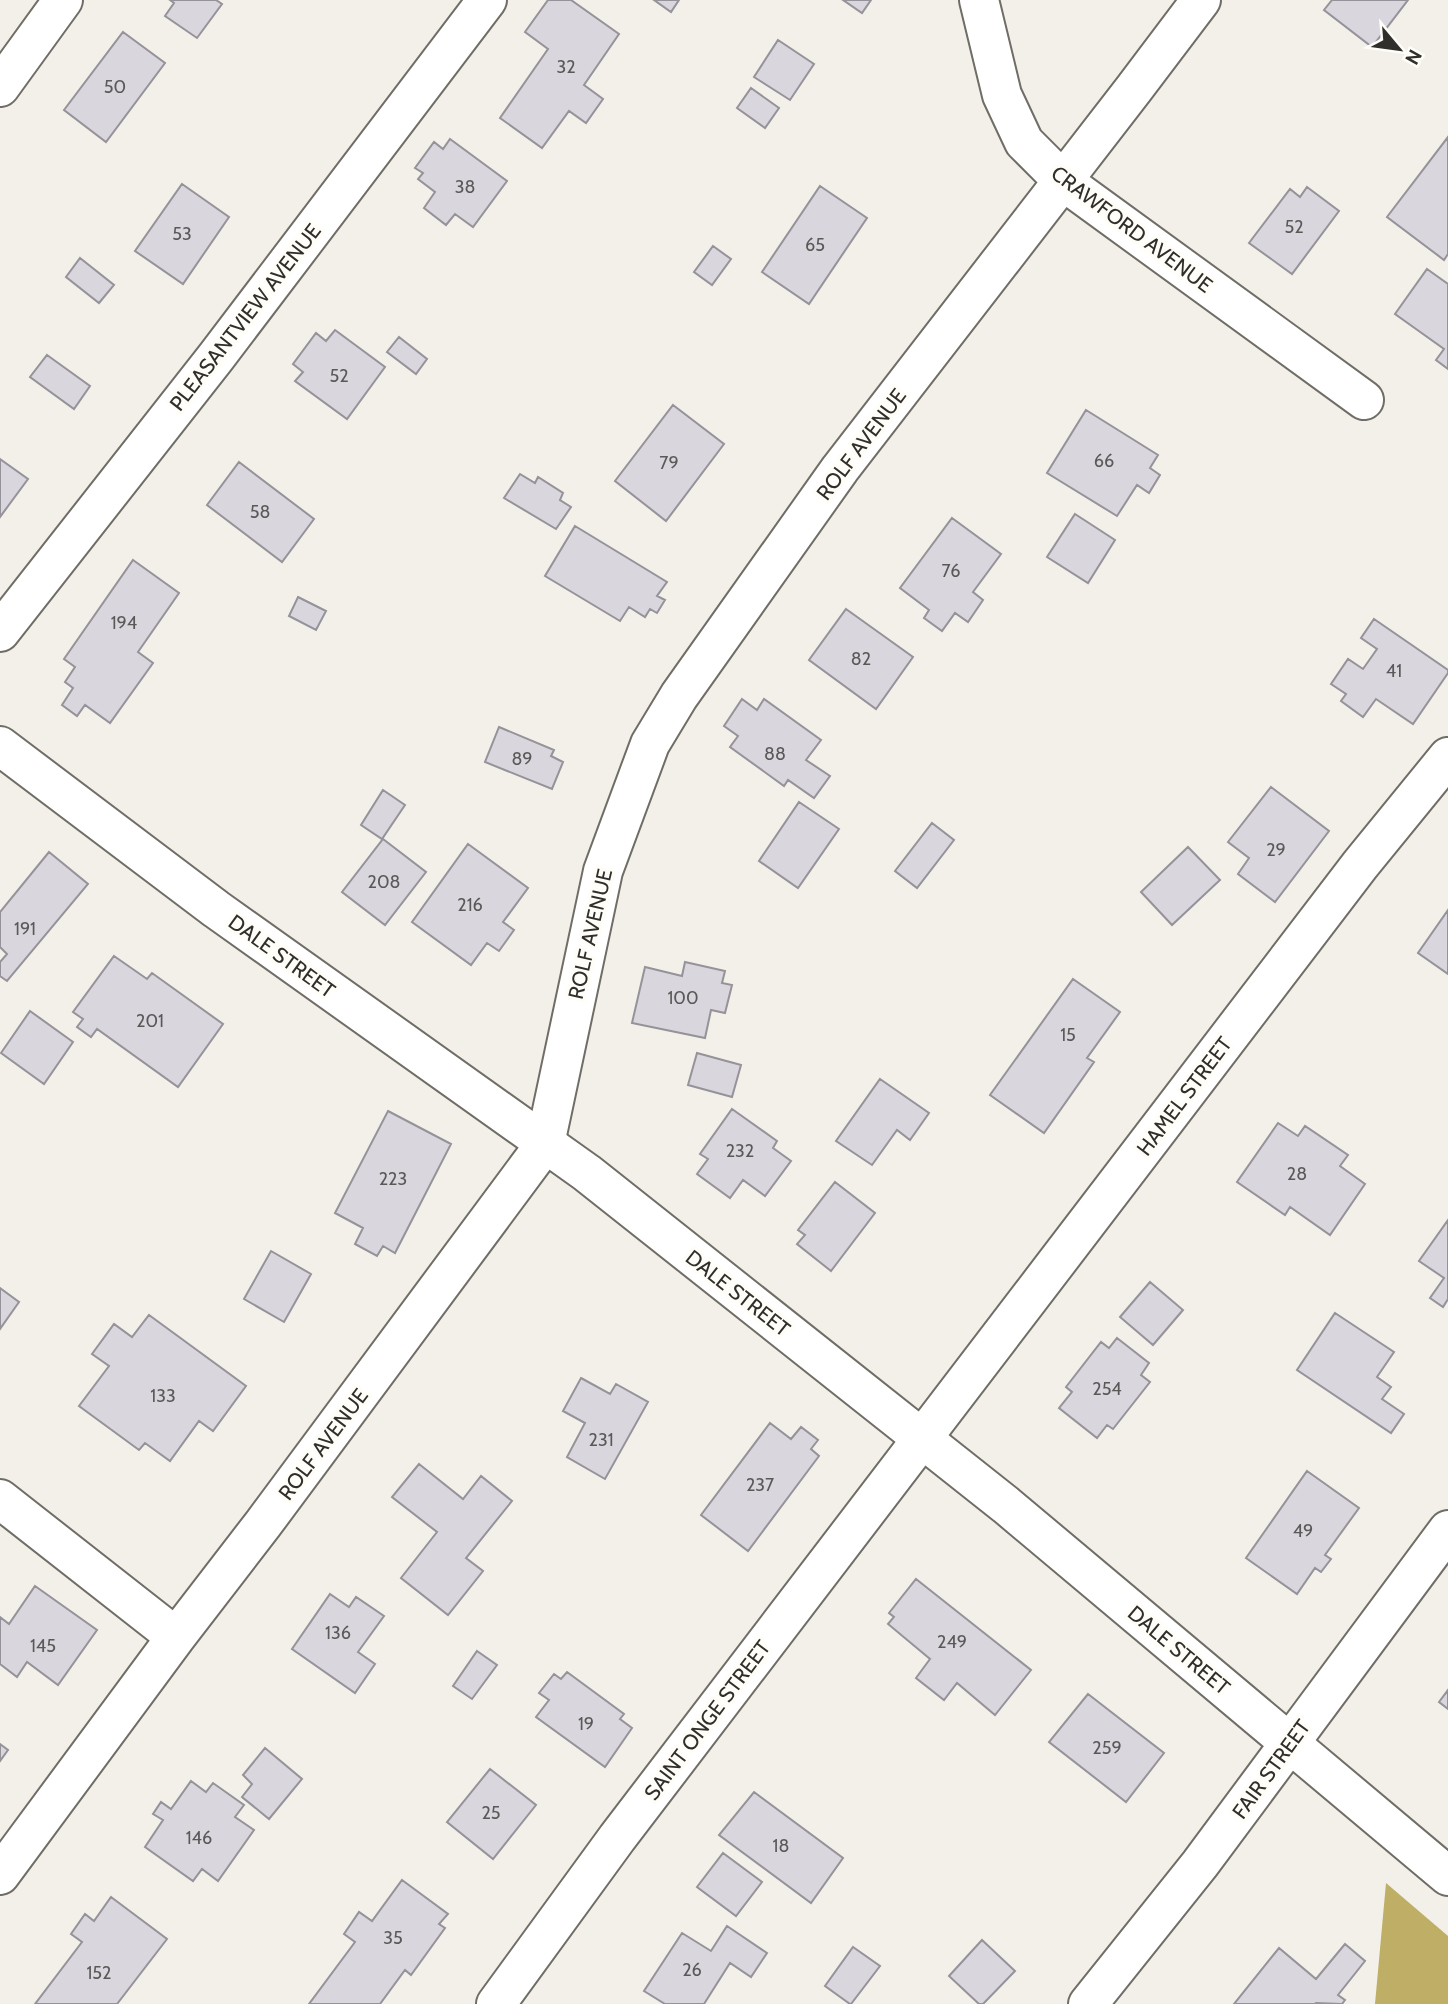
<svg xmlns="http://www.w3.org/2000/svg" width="1448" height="2004" font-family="Cabin,sans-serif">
	<rect width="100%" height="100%" fill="#f2f0e8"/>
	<path fill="#beae66" d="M1386,1883L1448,1936V2004H1375Z"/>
	<path fill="#d9d6dd" stroke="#959299" stroke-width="2" d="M170,0H216L222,4L197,38L165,16L174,3Z
		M548,0H571L619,34L584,85L603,99L586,123L569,111L542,148L500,118L548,49L525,32Z
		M654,0H679L671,12Z
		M843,0H871L862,13Z
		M1332,0H1408L1372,47L1324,10Z
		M123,32L165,63L106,142L64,110Z
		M778,40L814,64L790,100L754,77Z
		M751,88L779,108L765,128L737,108Z
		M1448,137V254L1444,260L1387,217Z
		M450,139L507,181L473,227L455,214L446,225L424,208L435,192L418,179L423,173L415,168L434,142L443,149Z
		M182,184L229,217L183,284L135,251Z
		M820,186L867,218L809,304L762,272Z
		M1307,187L1339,211L1292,274L1249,243L1290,189L1300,197Z
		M713,246L731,259L712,285L694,272Z
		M80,258L114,285L99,303L66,277Z
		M1427,269L1448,284V369L1436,360L1444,349L1395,314Z
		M335,330L385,367L347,419L295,381L303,372L293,364L316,333L326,341Z
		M399,337L427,359L416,374L387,352Z
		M47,355L90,386L74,409L30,377Z
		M673,405L724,444L666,521L615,481Z
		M1086,410L1158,455L1150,468L1160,475L1149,493L1137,485L1117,516L1047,473Z
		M0,459L28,479L0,517Z
		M239,462L314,519L282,562L207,505Z
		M520,474L535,483L538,477L563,493L560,500L571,507L556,529L504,498Z
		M1075,514L1115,540L1088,583L1047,557Z
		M952,518L1001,554L973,592L983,600L968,622L955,613L942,631L924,618L929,610L900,588Z
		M575,526L667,582L657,596L665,600L657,613L650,609L645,617L629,607L620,621L545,576Z
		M133,560L179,593L138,652L153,663L110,723L85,705L77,716L62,705L73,688L65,682L75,667L64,659Z
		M298,597L326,611L316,630L289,616Z
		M846,609L913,657L876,709L809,660Z
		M1374,619L1448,670V673L1413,724L1376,699L1363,717L1341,701L1346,694L1331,684L1348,659L1363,669L1377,649L1361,638Z
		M742,699L757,710L764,699L821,740L806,760L830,776L814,798L788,780L784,786L730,747L738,736L724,726Z
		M499,727L554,750L551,756L563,762L552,789L485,762Z
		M1271,787L1329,831L1275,902L1238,874L1249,858L1228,842Z
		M383,790L405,805L382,839L361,825Z
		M799,802L839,829L798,888L759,861Z
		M932,823L954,840L917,888L895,871Z
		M383,839L426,872L385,925L342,892Z
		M468,844L528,888L503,922L514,930L499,951L487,943L471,965L412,922Z
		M1188,847L1220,880L1172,925L1141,892Z
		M49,852L88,884L7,981L0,976V962L7,954L0,947V912Z
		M1448,910V974L1418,953Z
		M114,956L147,979L152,973L223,1024L178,1087L97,1029L91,1037L77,1027L83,1019L73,1012Z
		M685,962L725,971L722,983L732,985L725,1013L711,1010L705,1038L632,1023L645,967L682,976Z
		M1073,979L1120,1012L1087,1058L1094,1062L1044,1133L990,1095Z
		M30,1011L73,1042L44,1084L1,1053Z
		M697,1053L741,1065L732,1097L688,1085Z
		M880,1079L929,1113L910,1140L897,1130L872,1165L836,1141Z
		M732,1109L777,1141L773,1148L791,1161L765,1196L743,1180L730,1198L697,1174L708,1159L700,1154Z
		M388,1111L451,1144L395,1253L383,1246L377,1256L355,1244L363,1228L335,1213Z
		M1278,1123L1298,1136L1305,1126L1348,1155L1340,1166L1365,1184L1330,1235L1290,1207L1285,1215L1237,1182Z
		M835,1182L875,1213L831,1271L797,1244L805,1235L798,1230Z
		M1448,1220V1299L1443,1307L1430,1298L1444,1278L1419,1261Z
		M271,1251L311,1274L284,1322L244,1299Z
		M1150,1282L1183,1310L1153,1345L1120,1317Z
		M0,1288L19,1302L0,1329Z
		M1335,1313L1394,1352L1377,1377L1391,1387L1382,1399L1404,1414L1391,1433L1297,1370Z
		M149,1315L246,1386L213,1431L199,1421L170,1461L145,1443L139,1450L79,1406L109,1366L92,1354L114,1324L132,1337Z
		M1117,1338L1149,1363L1141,1375L1150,1382L1113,1429L1107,1425L1097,1438L1059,1408L1072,1392L1066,1387L1101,1342L1109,1348Z
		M581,1378L610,1394L616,1384L648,1402L605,1479L567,1457L585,1423L563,1411Z
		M770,1423L791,1439L801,1427L818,1440L811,1449L819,1456L748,1551L701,1515Z
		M419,1464L463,1499L481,1476L512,1501L466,1558L483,1571L448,1615L401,1578L437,1532L392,1497Z
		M1307,1471L1359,1508L1325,1555L1331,1559L1321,1572L1315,1568L1297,1594L1246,1558Z
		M916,1579L1031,1670L995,1715L957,1683L944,1700L916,1678L930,1659L888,1624L894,1617L889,1613Z
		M35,1586L97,1630L58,1685L27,1662L17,1677L0,1664V1617L9,1624Z
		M330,1594L349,1607L356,1597L384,1616L358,1652L375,1664L355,1693L292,1649Z
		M477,1651L497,1665L472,1699L453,1686Z
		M567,1672L624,1714L620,1719L632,1728L605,1767L536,1717L549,1700L539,1693L554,1674L561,1679Z
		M1448,1690V1709L1439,1702Z
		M1088,1694L1164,1753L1126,1802L1049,1742Z
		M0,1744L8,1750L0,1761Z
		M265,1748L302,1779L269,1819L242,1797L252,1784L243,1775Z
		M490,1769L536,1805L493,1859L447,1822Z
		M191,1781L206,1792L213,1783L244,1805L235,1817L254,1830L218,1881L202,1869L193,1881L145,1847L163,1820L153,1814L161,1802L171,1809Z
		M754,1792L843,1858L811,1903L719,1835Z
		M723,1853L762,1882L736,1916L697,1887Z
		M402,1880L448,1914L439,1924L445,1928L411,1975L405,1970L380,2004H309L355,1942L344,1934L359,1912L372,1921Z
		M111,1897L167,1939L117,2004H35L82,1942L71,1934L85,1914L94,1921Z
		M727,1926L767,1953L751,1977L730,1963L704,2004H665L644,1991L682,1933L711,1951Z
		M982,1940L1015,1971L983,2004H979L949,1976Z
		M1345,1944L1365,1961L1338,1995L1345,2000L1342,2004L1316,2003L1315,2004H1234L1279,1948L1316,1979Z
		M853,1947L880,1966L851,2004H850L825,1986Z"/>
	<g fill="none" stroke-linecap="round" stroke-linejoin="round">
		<defs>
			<path id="minor" d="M979,0L1002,95L1024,142L1063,181L1364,400
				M0,87L63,0
				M0,632L216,357L487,0
				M0,1499L176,1637
				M0,1875L176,1637L263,1524L545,1144L603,871L650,744L679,696L840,469L1133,90L1201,0
				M496,2004L617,1838L1360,865L1448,757
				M1088,2004L1200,1864L1448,1530"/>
			<path id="tertiary" d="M0,746L216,909L587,1173L1006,1505L1448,1876"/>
		</defs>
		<use href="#minor" stroke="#6f6d66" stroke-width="42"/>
		<use href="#tertiary" stroke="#6f6d66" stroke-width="42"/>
		<use href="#minor" stroke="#fff" stroke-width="38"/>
		<use href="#tertiary" stroke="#fff" stroke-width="38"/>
	</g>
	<g text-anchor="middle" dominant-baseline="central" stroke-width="7" stroke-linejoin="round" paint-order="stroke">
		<g font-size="18" fill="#5a5958">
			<text x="566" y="67">32</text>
			<text x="115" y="87">50</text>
			<text x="465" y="187">38</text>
			<text x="1294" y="227">52</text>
			<text x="182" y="234">53</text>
			<text x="815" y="245">65</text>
			<text x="339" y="376">52</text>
			<text x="1104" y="461">66</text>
			<text x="669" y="463">79</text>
			<text x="260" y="512">58</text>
			<text x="951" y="571">76</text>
			<text x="124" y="623">194</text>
			<text x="861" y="659">82</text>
			<text x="1394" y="671">41</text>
			<text x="775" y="754">88</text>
			<text x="522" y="759">89</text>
			<text x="1276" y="850">29</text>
			<text x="384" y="882">208</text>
			<text x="470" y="905">216</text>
			<text x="25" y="929">191</text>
			<text x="683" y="998">100</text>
			<text x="150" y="1021">201</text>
			<text x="1068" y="1035">15</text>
			<text x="740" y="1151">232</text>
			<text x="1297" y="1174">28</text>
			<text x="393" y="1179">223</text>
			<text x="1107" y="1389">254</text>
			<text x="163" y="1396">133</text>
			<text x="601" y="1440">231</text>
			<text x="760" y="1485">237</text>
			<text x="1303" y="1531">49</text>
			<text x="338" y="1633">136</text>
			<text x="952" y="1642">249</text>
			<text x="43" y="1646">145</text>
			<text x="586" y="1724">19</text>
			<text x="1107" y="1748">259</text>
			<text x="491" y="1813">25</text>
			<text x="199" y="1838">146</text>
			<text x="781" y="1846">18</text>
			<text x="393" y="1938">35</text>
			<text x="692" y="1970">26</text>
			<text x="99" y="1973">152</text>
		</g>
		<g font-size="21" fill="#302f2c" stroke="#fffdf7">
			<text transform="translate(1132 229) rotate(37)">CRAWFORD AVENUE</text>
			<text transform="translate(245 317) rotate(-52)">PLEASANTVIEW AVENUE</text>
			<text transform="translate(861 444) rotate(-53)">ROLF AVENUE</text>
			<text transform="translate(590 934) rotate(-77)">ROLF AVENUE</text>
			<text transform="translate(282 956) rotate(36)">DALE STREET</text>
			<text transform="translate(1184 1096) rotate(-53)">HAMEL STREET</text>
			<text transform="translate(738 1293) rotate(38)">DALE STREET</text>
			<text transform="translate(323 1444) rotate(-53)">ROLF AVENUE</text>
			<text transform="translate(1179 1650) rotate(40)">DALE STREET</text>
			<text transform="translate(707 1720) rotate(-53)">SAINT ONGE STREET</text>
			<text transform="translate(1271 1769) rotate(-54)">FAIR STREET</text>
		</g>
	</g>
	<g transform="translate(1399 49) rotate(119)" stroke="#fffdf7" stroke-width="5" paint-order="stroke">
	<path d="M0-5L12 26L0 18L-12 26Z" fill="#302f2c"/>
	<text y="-10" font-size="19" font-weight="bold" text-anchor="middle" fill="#302f2c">N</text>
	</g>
</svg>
